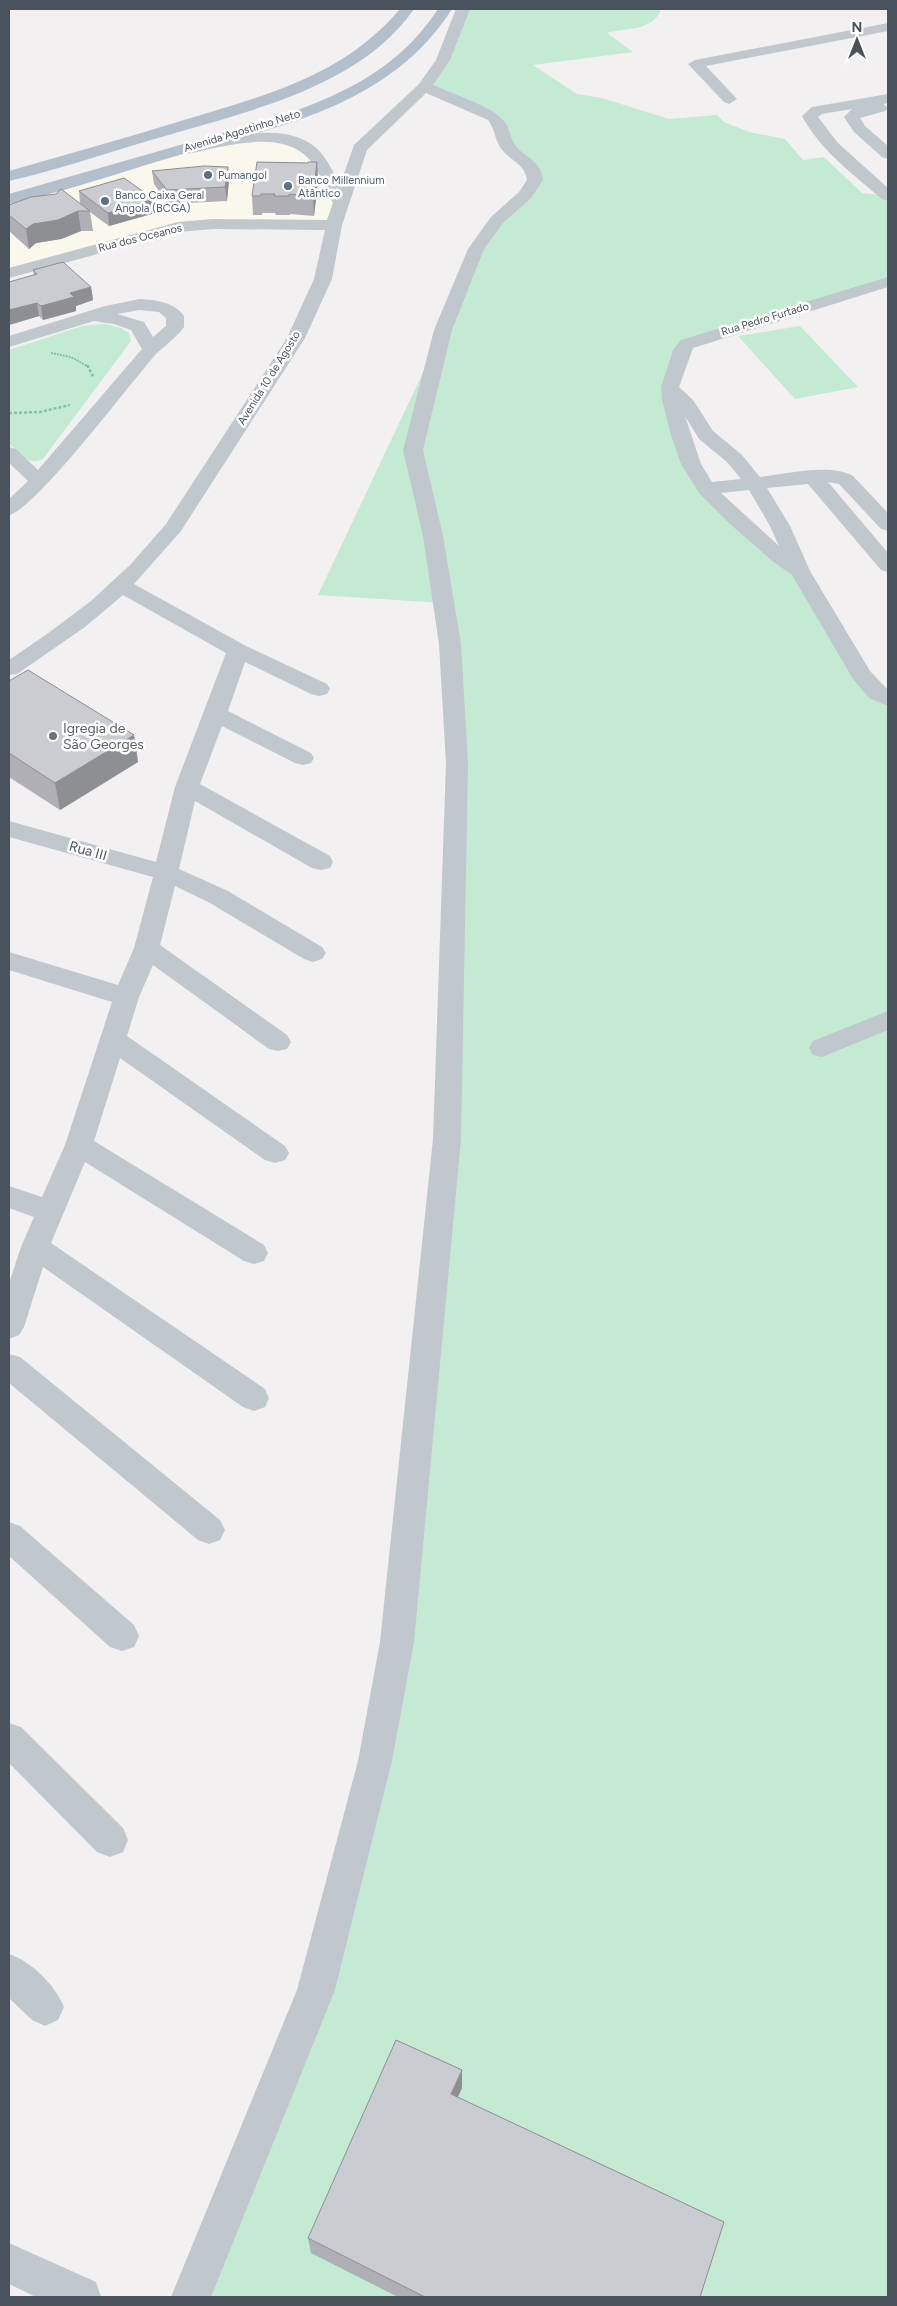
<svg xmlns="http://www.w3.org/2000/svg" width="897" height="2306" font-family="Figtree,sans-serif">
	<rect width="100%" height="100%" fill="#f2f0f0"/>
	<path fill="#faf7ec" d="M259,138L300,145L341,203L334,225L213,224L138,238L9,273V198L138,162Z"/>
	<path fill="#c4ead4" d="M463,9H661C653,32 626,27 607,33L633,52L533,65L577,94L602,98L669,119L717,115L724,122L749,132L785,139L803,160L824,157L862,193L888,196V282L698,339L670,387L691,464L800,571L877,693L888,699V2297H191L316,1990L375,1761L447,1139L450,644L443,603L318,595L443,330L476,249L535,180L499,124L424,87L458,25Z
		M105,324L121,328L129,333L131,341L43,459C28,467 19,453 9,443V350L82,326Z
		M800,326L858,387L795,399L738,336Z"/>
	<g fill="none" stroke-linecap="round" stroke-linejoin="round">
		<path stroke="#80c4a5" stroke-width="2" stroke-dasharray="2 1" stroke-linecap="butt" d="M51,353L71,357L89,367"/>
		<path stroke="#80c4a5" stroke-width="2.5" stroke-dasharray="3 2" stroke-linecap="butt" d="M87,365L94,378
			M9,413L40,412L70,405"/>
		<path fill="#c0c7cd" fill-rule="evenodd" d="M456,9H470L450,60L433,85C450,93 494,107 504,121C510,128 510,138 515,145C526,159 540,159 543,180L531,198L503,223L484,249L452,330L423,450L443,536L461,644L468,763L461,1139L414,1642L392,1761L335,1990L211,2297H171L297,1990L358,1761L380,1642L433,1139L446,763L439,644L423,536L403,450L434,330L468,249L491,217L519,192L527,180C525,164 511,161 502,150C495,141 495,129 488,120L426,93L367,150L342,225L332,279L305,338L181,531L134,584L246,646L327,684L330,689L327,694L319,696L311,694L245,662L228,711L311,753L314,758L311,763L303,765L295,763L222,726L200,784L330,856L333,862L330,868L321,870L312,868L195,801L179,869L228,891L322,947L326,953L322,959L313,962L304,959L210,903L175,886L160,945L287,1035L291,1042L287,1049L278,1051L269,1049L153,965L139,997L127,1036L285,1146L289,1153L285,1160L275,1163L265,1160L120,1058L94,1141L264,1245L268,1253L264,1261L254,1264L244,1261L85,1162L51,1243L265,1389L269,1398L265,1407L254,1411L243,1407L43,1267L24,1327L19,1335L9,1339V1283L21,1247L34,1217L9,1208V1186L42,1197L65,1145L112,1002L9,970V952L118,985L134,948L153,877L9,837V821L156,862L175,787L226,653L123,595L85,627L17,674L9,675V660L47,634L91,601L131,564L166,524L287,338L314,279L325,230L213,229L179,232L9,278V268L178,222L213,219L327,220L333,203C325,190 320,171 309,159C280,128 223,147 187,154L181,152L179,149L181,146L187,144C222,138 279,122 311,144C325,153 332,170 340,185L354,145L419,84L436,60Z
			M888,23V31L706,66L737,99L729,104L724,102L688,64L695,60Z
			M888,94V103L883,104L888,108L885,111L860,118L865,126L888,146V159L882,157L854,132L844,117L852,109L822,114L818,117L838,143L888,188V201L882,199C854,175 820,150 802,116L812,107Z
			M888,277V287L693,348L679,387L693,400L713,431L741,454L760,477C786,474 830,463 853,476L888,513V531L881,529L839,484L828,482L888,553V572L881,570L808,484L767,488L790,526L810,571L870,671L888,690V706L869,698L853,679L792,575L771,560L729,523L699,493L681,464L671,435L662,400L661,387L673,350L681,340ZM685,416L699,439L727,462L741,479L712,482L701,464ZM749,490L770,526L779,546L721,493Z
			M140,299C156,300 174,302 184,316V327C177,337 165,345 156,354C131,382 36,509 9,515V499L28,481L9,463V447L16,449L38,470L142,349L131,330L114,324L94,321L9,347V336L105,306ZM140,310L159,312L166,318V326L153,337L144,322L117,314Z
			M888,1011V1030L822,1057L813,1055L809,1048L813,1041Z
			M9,1354L20,1357L220,1520L225,1530L220,1540L209,1544L198,1540L9,1383Z
			M9,1522L20,1526L134,1625L139,1636L134,1647L122,1651L110,1647L9,1556Z
			M9,1723L21,1727L123,1828L128,1840L123,1852L110,1857L97,1852L9,1763Z
			M9,1954C31,1961 55,1985 64,2007L58,2020L45,2026L32,2020L9,1998Z
			M9,2243L96,2282L101,2297H36L9,2284Z"/>
		<path fill="#b3bfcb" fill-rule="evenodd" d="M400,9H414C358,90 240,113 151,140C104,154 56,170 9,181V171C67,154 126,138 184,120C266,95 342,77 400,9Z
			M438,9H452C388,109 274,127 169,158C116,174 63,192 9,204V194C68,177 128,160 187,143C280,116 382,96 438,9Z"/>
	</g>
	<path fill="#afafb5" d="M317,162L318,181L314,216L290,214V215H276L275,213H262V215H253L252,196L308,163Z
		M152,171L229,180L227,201L168,204L154,184Z
		M79,191L155,213L109,226L90,212L93,231H81L61,239L36,243L29,249L9,231V205L80,204Z
		M33,270L91,287L93,300L76,306V311L43,320L39,316L9,325L34,275Z
		M9,681L134,735L138,762L60,810L9,777Z
		M462,2070V2088L457,2097L700,2297H398L311,2253L308,2238Z"/>
	<path fill="#8e8f93" d="M317,162L318,181L314,216L313,196Z
		M228,167L229,180L227,201L225,187Z
		M154,199L155,213L109,226L108,213Z
		M78,211L81,231L61,239L36,243L29,249L26,229L33,224Z
		M91,287L93,300L76,306V311L43,320L41,306L70,293Z
		M37,303L39,316L9,325V310Z
		M134,735L138,762L60,810L55,783Z
		M462,2070V2088L451,2112V2094Z"/>
	<path fill="#cbccd2" stroke="#8e8f93" d="M257,162L308,163V162H317L313,196L289,194V196H274L275,194H261L260,196H252Z
		M204,166L228,167L225,187L167,190L152,171Z
		M124,178L154,199L108,213L79,191Z
		M61,189L90,211H78L58,220L33,224L26,229L9,215V205L31,197L56,194Z
		M63,262L91,287L70,293L74,297L41,306L37,303L9,310V282L37,274L33,270Z
		M28,670L134,735L55,783L9,753V681Z
		M396,2040L462,2070L451,2094L724,2222L700,2297H425L308,2238Z"/>
	<g fill="#5c6f8a" stroke="#fff" stroke-width="2">
		<circle cx="208" cy="175" r="5"/>
		<circle cx="288" cy="186" r="5"/>
		<circle cx="105" cy="201" r="5"/>
	</g>
	<circle fill="#6b7280" stroke="#fff" stroke-width="2" cx="53" cy="736" r="5"/>
	<g text-anchor="middle" dominant-baseline="central" stroke-width="5" stroke-linejoin="round" paint-order="stroke">
		<g font-size="11" fill="#4a535b" stroke="#fff">
			<text transform="translate(242 131) rotate(-17)">Avenida Agostinho Neto</text>
			<text transform="translate(140 238) rotate(-14)">Rua dos Oceanos</text>
			<text transform="translate(765 319) rotate(-17)">Rua Pedro Furtado</text>
			<text transform="translate(269 378) rotate(-58)">Avenida 10 de Agosto</text>
		</g>
		<g font-size="11" fill="#4e5e75" stroke="#fff" text-anchor="start">
			<text x="218" y="175">Pumangol</text>
			<text x="298" y="180">Banco Millennium<tspan x="298" dy="13">Atântico</tspan></text>
			<text x="115" y="195">Banco Caixa Geral<tspan x="115" dy="13">Angola (BCGA)</tspan></text>
		</g>
		<g font-size="14" fill="#5b616d" stroke="#fff" text-anchor="start">
			<text x="63" y="728">Igregia de<tspan x="63" dy="16">São Georges</tspan></text>
		</g>
		<g font-size="14" fill="#4a535b" stroke="#fff">
			<text transform="translate(88 851) rotate(16)">Rua III</text>
		</g>
	</g>
	<rect width="897" height="2306" fill="none" stroke="#4a535b" stroke-width="20"/>
	<g transform="translate(857 40)" stroke="#ffffff" stroke-width="4" paint-order="stroke">
	<path d="M0-4L9 19L0 12L-9 19Z" fill="#4a535b"/>
	<text y="-8" font-size="14" font-weight="bold" text-anchor="middle" fill="#4a535b">N</text>
	</g>
</svg>
